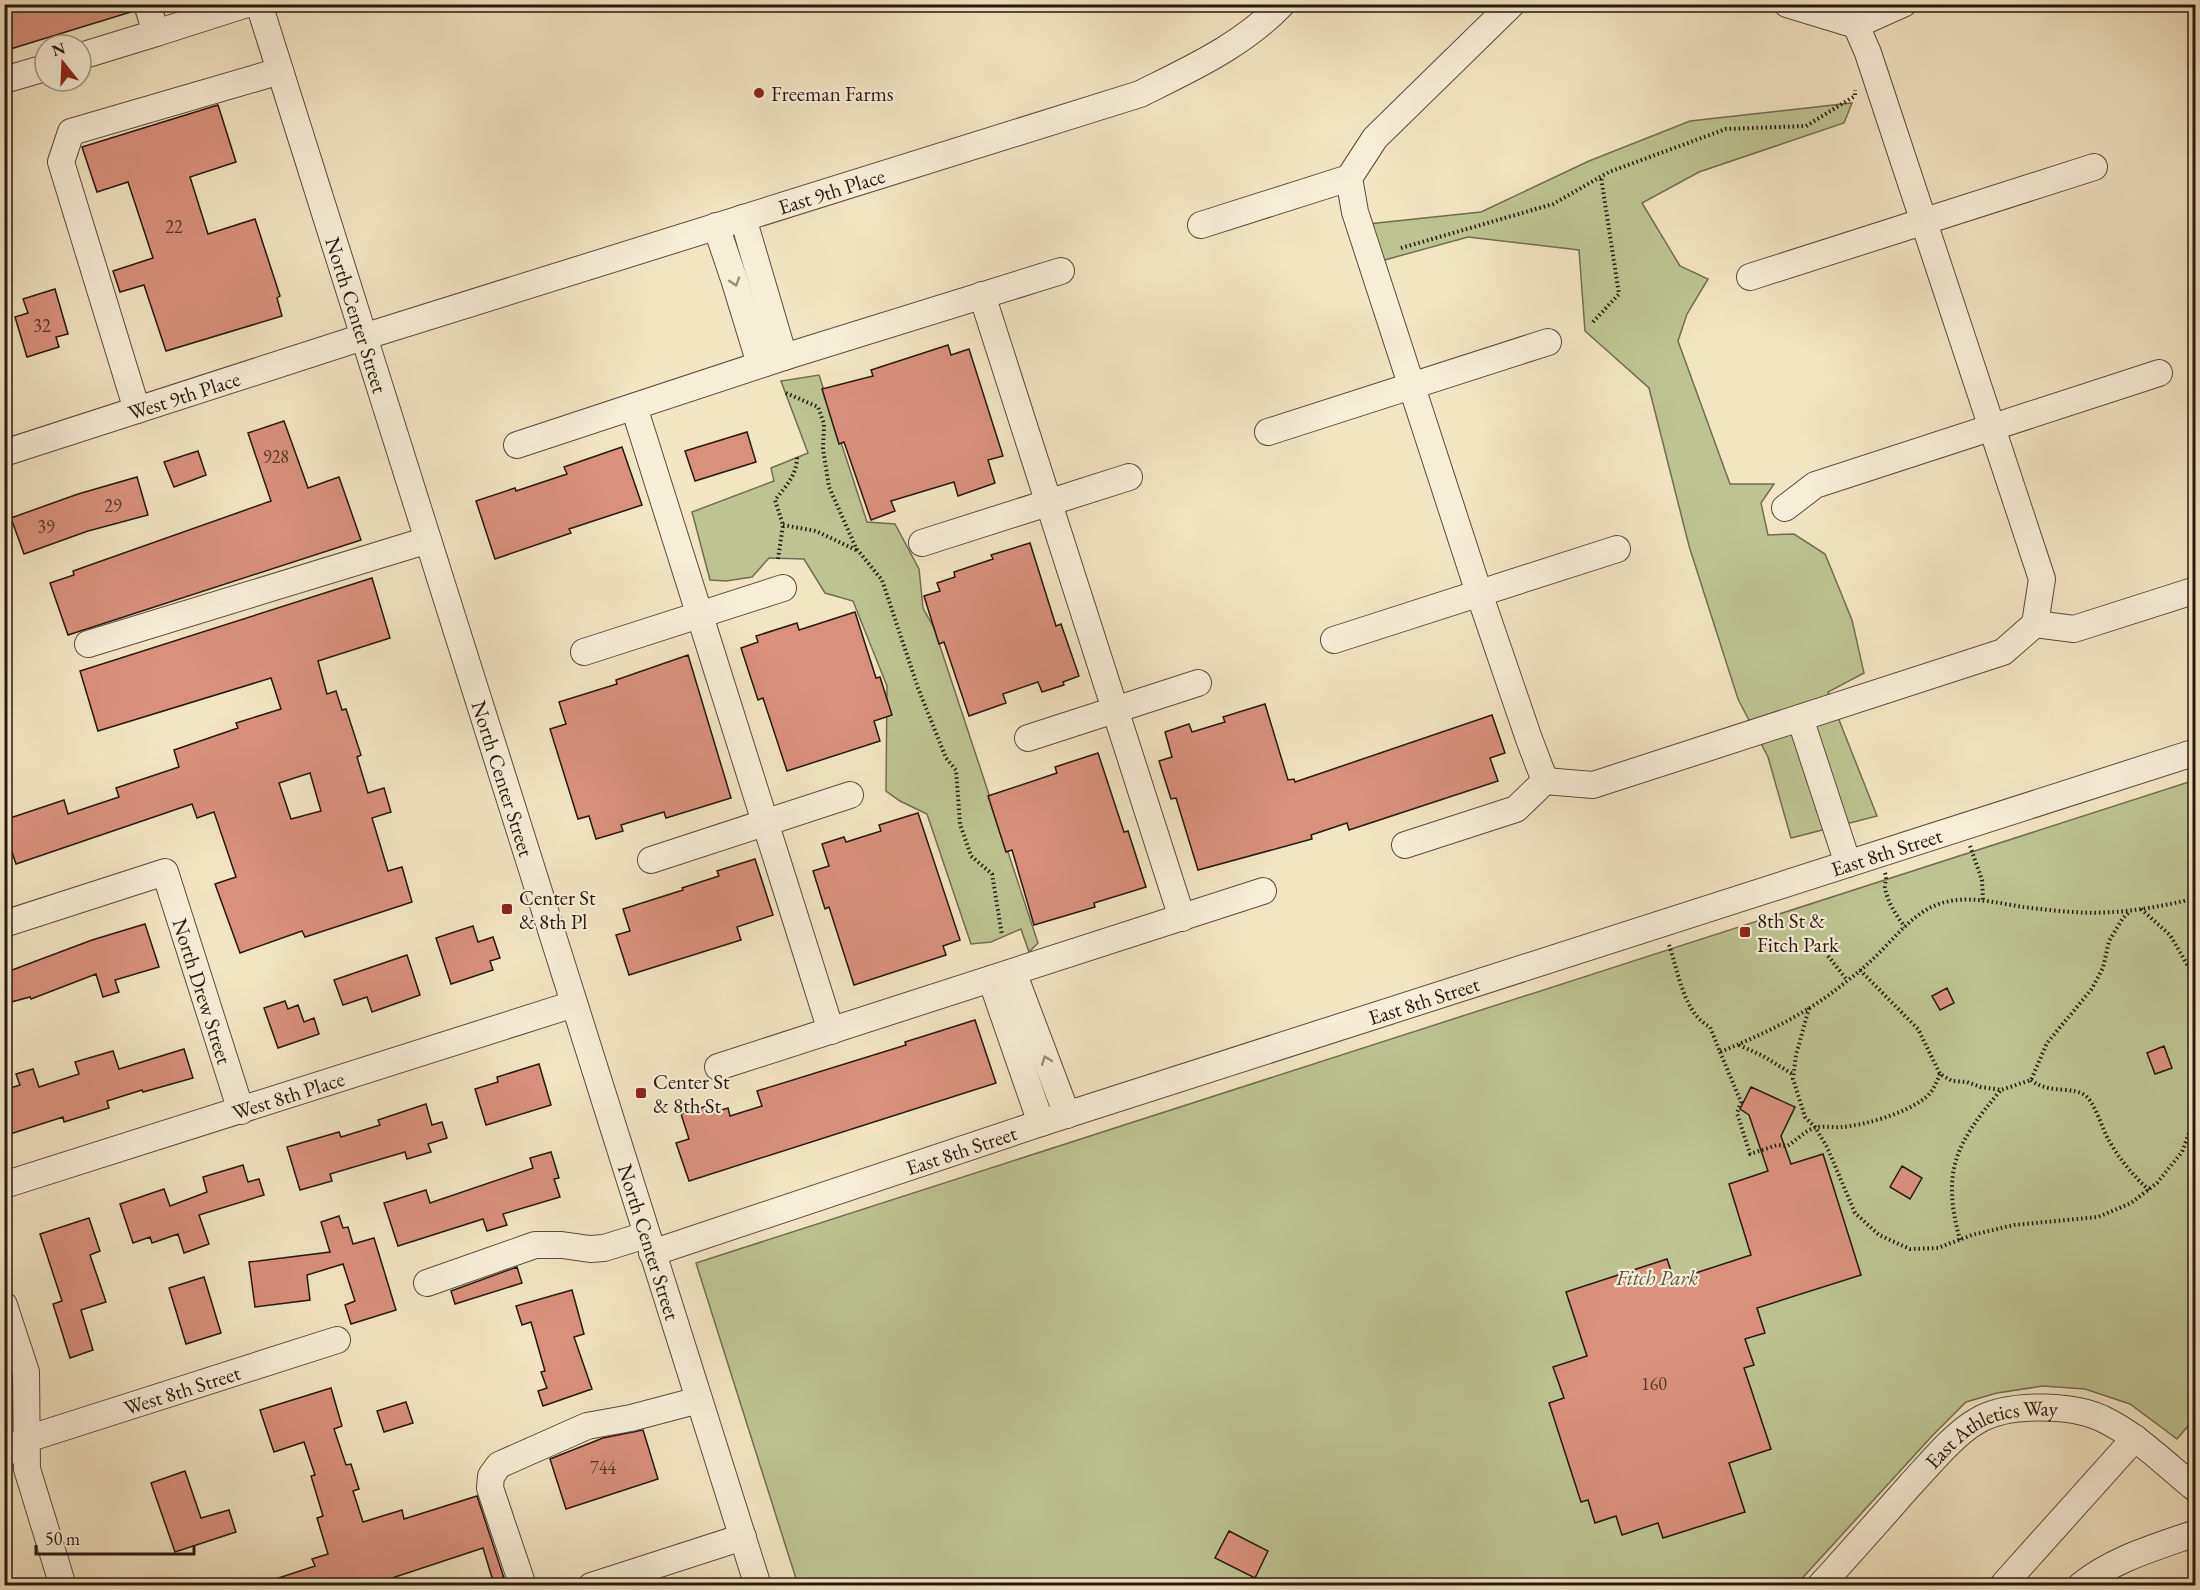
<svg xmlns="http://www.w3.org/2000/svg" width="2200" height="1590" font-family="'EB Garamond',serif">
	<rect width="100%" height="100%" fill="#f2e5c1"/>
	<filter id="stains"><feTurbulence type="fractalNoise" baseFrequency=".00333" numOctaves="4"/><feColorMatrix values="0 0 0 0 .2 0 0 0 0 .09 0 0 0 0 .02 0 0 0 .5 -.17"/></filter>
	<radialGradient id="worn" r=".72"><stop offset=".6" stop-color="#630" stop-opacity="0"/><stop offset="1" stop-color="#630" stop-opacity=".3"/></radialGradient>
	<path fill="#bdc491" stroke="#726e50" stroke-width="1.5" d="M1852,103L1844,123L1699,172L1642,203L1680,266L1708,279L1687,314L1678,341L1730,484H1774L1761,503L1768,535L1794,534L1825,554L1852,620L1864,673L1828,692L1877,816L1791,838L1768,757L1738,699L1689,546L1649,388L1585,331L1579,250L1468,237L1381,261L1368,224L1481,212L1589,161L1690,121Z
		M819,375L867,522L895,524L919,569L923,608L934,628L1038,943L1029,952L1021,929L991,942L971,944L927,814L900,801L886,791L887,686L853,601L825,593L804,559L769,558L752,577L726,581L710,580L692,512L774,481L771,468L808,453L781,381Z
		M2195,780V1418L2177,1439L2130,1404L2085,1389L2043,1386L1997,1393L1966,1402L1932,1436L1796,1585H798L696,1263Z"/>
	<path fill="#d9917c" stroke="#27180e" stroke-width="1.5" fill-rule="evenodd" d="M4,4H132L134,11L4,51Z
		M218,105L236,162L190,177L208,234L255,219L280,296L277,298L282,316L166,351L144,285L120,292L113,271L153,258L128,182L97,192L82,147Z
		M55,289L68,334L56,337L59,347L27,357L15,317L28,313L23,299Z
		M948,345L951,355L969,349L1003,456L988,460L995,483L958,496L954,482L891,501L895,511L871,520L844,442L839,444L822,389L873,376L871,370Z
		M284,421L308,488L339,477L361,540L68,635L50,583L74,575L73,571L271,501L248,433Z
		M747,432L756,462L695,481L685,451Z
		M622,447L642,505L569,529L571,533L495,559L476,501L515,488L516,491L567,474L564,467Z
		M198,451L206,475L174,487L164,462Z
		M137,477L148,515L88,531L24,554L11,518L78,494Z
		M1030,543L1056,626L1061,624L1079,676L1063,682L1064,685L1042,692L1038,682L1003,694L1006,703L969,716L944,642L939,644L924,596L940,591L937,583L955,577L954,572L993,559L991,555Z
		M372,578L390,638L318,661L327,694L336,691L342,710L346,709L361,755L357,757L368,793L384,788L391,812L372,818L388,871L402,867L412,902L305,937L302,931L240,953L215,884L236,877L214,812L197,818L192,804L16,864L4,829V820L64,800L68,814L119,797L116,788L179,767L174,750L238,728L236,723L281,709L271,678L98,731L80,671ZM310,773L321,811L291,819L279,783Z
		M855,612L876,678L880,677L892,715L874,721L880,741L787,771L763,698L758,700L741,648L758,642L756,636L797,623L799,630Z
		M688,655L731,798L666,818L664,812L621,825L623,831L596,839L589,816L578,819L550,729L566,724L559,702L617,684L616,680Z
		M1265,704L1288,780L1294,779L1295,782L1492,715L1505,753L1490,758L1498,781L1349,830L1347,823L1311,835L1312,839L1198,870L1176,798L1171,799L1159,761L1172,757L1165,732L1189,724L1192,732L1225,722L1223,717Z
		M1098,753L1124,832L1128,831L1146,887L1094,903L1095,907L1034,925L1012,850L1006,852L988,796L1057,773L1055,767Z
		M918,813L960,940L943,946L946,955L854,985L829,907L825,909L813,871L829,866L822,844L844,837L846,842L881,831L879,825Z
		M755,859L773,915L737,927L741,940L629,975L616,935L630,931L623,909L683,890L682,888L719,876L717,871Z
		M145,924L159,967L115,980L119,992L103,997L96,974L31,999L30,997L4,1004V973L92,940Z
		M473,926L478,942L493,937L500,958L490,961L493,970L451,984L436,938Z
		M407,955L420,995L372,1012L367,997L343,1005L334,980Z
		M1947,988L1954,1003L1940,1010L1932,996Z
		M285,1001L288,1009L298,1005L304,1022L314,1018L319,1034L278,1048L264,1008Z
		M975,1020L996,1083L689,1181L676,1143L689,1139L681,1114L707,1106L709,1114L728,1108L730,1116L762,1106L757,1091L906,1045L905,1042Z
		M2164,1046L2172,1068L2155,1074L2147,1053Z
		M184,1049L193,1078L143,1092L142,1090L107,1101L109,1108L64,1122L63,1117L4,1136V1090L20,1085L16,1074L33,1069L39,1087L79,1074L75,1062L113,1051L119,1069Z
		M539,1064L551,1105L486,1125L475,1089L498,1082L497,1077Z
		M1751,1087L1795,1107L1781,1136L1791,1164L1823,1154L1861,1275L1757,1308L1765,1333L1745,1339L1754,1365L1744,1368L1771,1449L1729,1463L1745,1512L1663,1538L1658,1523L1622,1535L1616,1516L1595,1523L1588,1500L1581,1502L1549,1403L1564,1398L1553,1367L1587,1356L1566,1292L1667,1259L1674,1280L1751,1255L1729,1184L1768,1171L1749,1115L1740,1109Z
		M426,1104L432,1125L442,1122L447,1138L428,1144L431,1152L407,1159L405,1152L330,1174L332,1181L300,1190L287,1147L339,1132L341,1137L380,1125L378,1120Z
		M551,1152L559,1178L554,1179L560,1197L503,1214L507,1225L487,1231L483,1219L398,1246L384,1203L426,1190L430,1203L533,1168L530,1158Z
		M243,1165L248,1182L259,1179L264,1195L199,1215L209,1244L184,1253L178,1234L152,1243L150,1237L133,1243L120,1204L164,1189L170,1206L207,1192L203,1177Z
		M1902,1166L1922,1178L1910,1199L1890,1187Z
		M339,1216L343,1228L348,1227L353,1244L374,1238L396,1310L351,1324L345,1305L355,1301L343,1264L307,1275L310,1300L255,1307L249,1262L330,1252L321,1222Z
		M89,1218L100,1251L90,1255L106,1302L81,1310L93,1350L70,1358L53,1304L62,1301L40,1234Z
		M517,1267L522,1283L455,1304L451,1291Z
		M204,1277L221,1333L186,1344L169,1288Z
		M572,1290L584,1334L574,1337L592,1389L543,1406L538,1391L547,1388L541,1372L545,1371L531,1322L522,1325L516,1306Z
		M331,1388L342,1426L334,1429L346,1465L351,1464L359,1489L353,1491L363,1522L402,1510L404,1519L477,1496L504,1578L493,1581L483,1548L368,1586H266V1582L315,1566L312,1559L328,1554L317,1518L323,1516L311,1476L315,1475L304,1442L274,1452L260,1410Z
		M406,1402L413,1423L384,1432L377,1411Z
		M643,1430L658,1479L566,1509L550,1459L603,1438Z
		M185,1471L201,1518L229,1510L236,1532L175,1552L151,1483Z
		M1229,1531L1268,1551L1255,1578L1215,1558Z"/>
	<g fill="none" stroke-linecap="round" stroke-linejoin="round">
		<defs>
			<g id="minor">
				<path id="s1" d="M259,4L758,1586"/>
				<path d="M1512,4L1375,138L1349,178L1355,212L1479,593L1529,739L1545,781"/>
				<path d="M1787,4L1856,25L1868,53L2042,579L2035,624"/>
				<path d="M1856,25L1903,4"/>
				<path d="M156,33L247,4"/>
				<path d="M81,56L156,33L147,4"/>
				<path d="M4,80L45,68"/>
				<path d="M743,218L784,357"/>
				<path d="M1201,225L1349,178"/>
				<path d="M716,226L734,279L760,364"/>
				<path d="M1750,277L2094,167"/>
				<path d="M982,295L1182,918"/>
				<path d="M634,407L831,1031"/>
				<path d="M137,410L61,162L71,132L280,71"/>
				<path d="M1268,432L1548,342"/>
				<path d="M517,445L784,357L1061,271"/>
				<path id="s2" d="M4,453L363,337L1140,94C1190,69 1242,46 1282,4"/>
				<path d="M1785,508L1815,485L2159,373"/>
				<path d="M922,543L1129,477"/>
				<path d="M1334,640L1617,549"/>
				<path d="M88,644L428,540"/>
				<path d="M584,652L783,588"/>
				<path d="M1800,718L1848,864"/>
				<path d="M1028,738L1198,683"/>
				<path d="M1405,845L1516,809L1545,781L1593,785L2003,652L2035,624L2074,629L2196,590"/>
				<path d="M651,860L850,795"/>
				<path id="s3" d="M4,924L165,872L241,1111"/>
				<path d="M1013,972L1067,1115"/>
				<path d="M991,979L1041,1123"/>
				<path d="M718,1067L1263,891"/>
				<path id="s4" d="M4,1185L574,1004"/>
				<path id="s5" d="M652,1253L1041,1123L2196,752"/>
				<path d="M427,1283L535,1245H562L590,1249L604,1248L646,1235"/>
				<path d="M4,1305L26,1372L27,1469L63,1586"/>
				<path id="s6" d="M4,1454L27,1439L337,1340"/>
				<path d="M2004,1584L2135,1438"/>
				<path d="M523,1586L490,1488L491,1476L499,1465L587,1426L631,1418L699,1400"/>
				<path d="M591,1586L743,1537"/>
				<path id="s7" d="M1820,1586C1851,1552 1881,1518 1911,1484C1929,1465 1954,1434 1977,1421C2007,1403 2069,1404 2101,1418C2137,1435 2165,1464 2196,1489"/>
				<path d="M2080,1586C2113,1559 2156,1547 2196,1533"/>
			</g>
		</defs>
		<use href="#minor" stroke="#5a4b3b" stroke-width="28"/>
		<path stroke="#27180e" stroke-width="4" stroke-dasharray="1.5 3" stroke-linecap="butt" d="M1401,248L1553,204L1609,172L1726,129L1806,126L1855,96V90
			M1593,322L1619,294L1601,177
			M786,393L818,407L824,424L823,449L829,487L856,548L882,580L918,688L946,758L956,770L960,824L971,856L992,874L1002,935
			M783,525L816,531L858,551
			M778,559L783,525L775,500C786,486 797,475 797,457
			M1970,846L1982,880L1983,901
			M1885,873C1887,879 1885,882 1885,887C1887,902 1896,915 1905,927
			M2141,909L2170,935L2196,980
			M1669,945C1678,971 1684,1014 1710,1027L1720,1052C1759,1036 1798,1018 1833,992C1847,981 1862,970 1875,957C1895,938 1914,911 1942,903C1968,895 1997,903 2023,907C2040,909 2057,911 2073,912C2115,915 2156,908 2196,898
			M1828,956L1847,980
			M1860,970L1918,1029L1940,1074L1952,1081L1967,1082L1981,1087L2001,1090L2031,1080L2047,1043L2091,990L2103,968L2109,941L2123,918L2130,911
			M1809,1008L1796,1055L1793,1079L1805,1117L1815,1127L1827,1147L1855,1213L1879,1235L1910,1249L1938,1248L1972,1235L2014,1225L2098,1217L2131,1203L2157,1183L2182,1152L2196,1114
			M1739,1045L1763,1056L1794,1075
			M1720,1052L1741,1102L1737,1113L1750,1154L1777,1145L1787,1146C1796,1141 1803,1132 1814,1128C1822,1125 1833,1128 1842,1127C1866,1125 1906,1113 1925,1098C1933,1092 1936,1083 1940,1074
			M2031,1080C2049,1095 2075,1085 2087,1097C2096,1106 2102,1128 2108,1139C2118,1157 2133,1176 2149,1190
			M1960,1240C1941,1170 1956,1144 2000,1091"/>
		<use href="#minor" stroke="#f7eed7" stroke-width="26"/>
	</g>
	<defs><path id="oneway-chevron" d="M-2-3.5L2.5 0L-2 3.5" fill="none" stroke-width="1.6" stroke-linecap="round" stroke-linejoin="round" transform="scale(1.5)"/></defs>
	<g stroke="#998e7d">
		<use href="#oneway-chevron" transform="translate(735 282) rotate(72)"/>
		<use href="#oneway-chevron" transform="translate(1046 1060) rotate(-111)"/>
	</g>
	<g fill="#8f2418" stroke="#f7eed7" stroke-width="2">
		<circle cx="759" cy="93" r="6"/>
		<rect x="501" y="903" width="12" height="12" rx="3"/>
		<rect x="1739" y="926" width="12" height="12" rx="3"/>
		<rect x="635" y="1087" width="12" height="12" rx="3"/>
	</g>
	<g text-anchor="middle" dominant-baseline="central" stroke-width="4.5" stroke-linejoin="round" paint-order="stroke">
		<g font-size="18" fill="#54362a">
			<text x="174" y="226">22</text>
			<text x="42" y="325">32</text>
			<text x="276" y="456">928</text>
			<text x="113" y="505">29</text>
			<text x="46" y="526">39</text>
			<text x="1654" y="1383">160</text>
			<text x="603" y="1467">744</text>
		</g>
		<g font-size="21" fill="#27180e" stroke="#f7eed7" text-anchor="start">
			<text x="771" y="93">Freeman Farms</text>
			<text x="519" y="897">Center St<tspan x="519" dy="24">&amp; 8th Pl</tspan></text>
			<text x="1757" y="920">8th St &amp;<tspan x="1757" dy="24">Fitch Park</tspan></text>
			<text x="653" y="1081">Center St<tspan x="653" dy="24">&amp; 8th St</tspan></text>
		</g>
		<g font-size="21" fill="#27180e" stroke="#f7eed7">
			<text stroke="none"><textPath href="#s2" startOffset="868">East 9th Place</textPath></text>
			<text stroke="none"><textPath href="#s1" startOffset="326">North Center Street</textPath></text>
			<text stroke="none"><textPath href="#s2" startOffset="189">West 9th Place</textPath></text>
			<text stroke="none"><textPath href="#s1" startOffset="812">North Center Street</textPath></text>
			<text stroke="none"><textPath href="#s5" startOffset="1298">East 8th Street</textPath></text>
			<text stroke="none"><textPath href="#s3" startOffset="294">North Drew Street</textPath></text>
			<text stroke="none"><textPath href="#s5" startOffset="812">East 8th Street</textPath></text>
			<text stroke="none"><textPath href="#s4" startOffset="298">West 8th Place</textPath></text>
			<text stroke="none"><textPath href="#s5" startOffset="326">East 8th Street</textPath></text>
			<text stroke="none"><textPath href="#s1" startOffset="1298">North Center Street</textPath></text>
			<text stroke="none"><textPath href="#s6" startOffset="190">West 8th Street</textPath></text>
			<text stroke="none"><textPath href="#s7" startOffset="237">East Athletics Way</textPath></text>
		</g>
		<g font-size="21" font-style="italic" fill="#5c543c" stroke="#f7eed7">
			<text x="1657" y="1277">Fitch Park</text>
		</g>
	</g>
	<rect width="2200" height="1590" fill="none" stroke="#f2e5c1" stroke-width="24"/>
	<rect x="6" y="6" width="2188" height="1578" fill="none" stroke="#27180e" stroke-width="3"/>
	<rect x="12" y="12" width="2176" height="1566" fill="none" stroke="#27180e" stroke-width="1.5"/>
	<g transform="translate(63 63) rotate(342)"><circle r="28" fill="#f7eed7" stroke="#a49887" stroke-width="1.5"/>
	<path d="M0-4.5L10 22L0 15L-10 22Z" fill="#8f2418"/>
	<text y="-9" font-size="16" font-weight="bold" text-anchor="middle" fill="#27180e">N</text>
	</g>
	<path d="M36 1545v9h158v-9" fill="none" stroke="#27180e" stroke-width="3"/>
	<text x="45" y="1545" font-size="18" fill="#27180e" stroke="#f7eed7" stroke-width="4.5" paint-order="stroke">50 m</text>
	<rect width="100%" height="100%" filter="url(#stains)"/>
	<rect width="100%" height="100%" fill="url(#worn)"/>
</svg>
